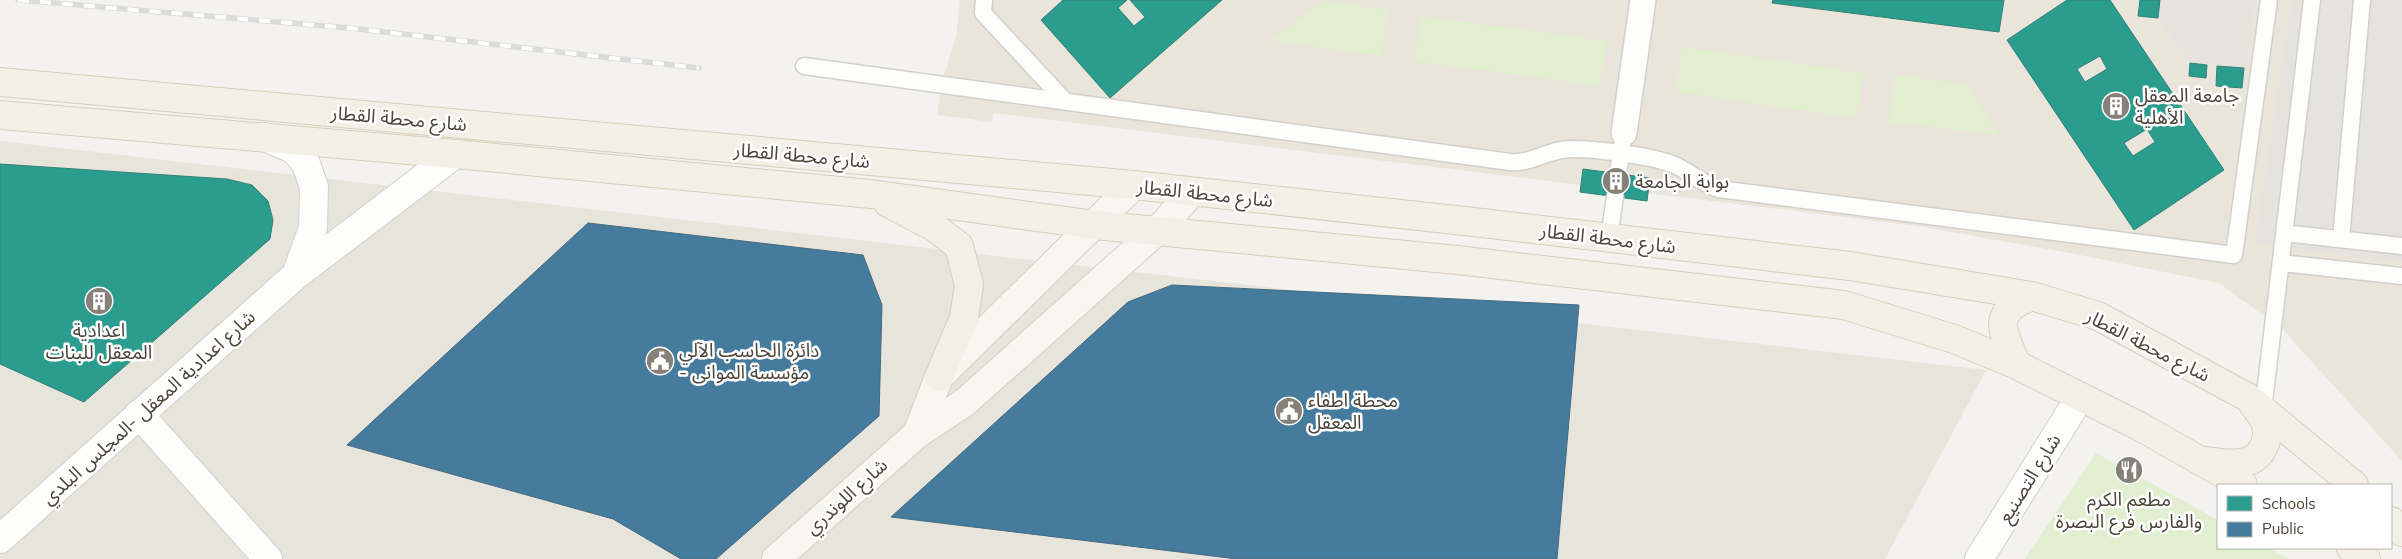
<svg xmlns="http://www.w3.org/2000/svg" width="2402" height="559" font-family="Mulish,'Noto Sans Arabic',sans-serif">
	<rect width="100%" height="100%" fill="#f4f2ee"/>
	<path fill="#e7e4dc" d="M0,141L1986,370L1885,559H0Z"/>
	<path fill="#eae5da" d="M960,0H2402V461L2283,330L2219,283L2075,254L1924,227L993,113L992,122L937,115L942,81L956,37Z"/>
	<path fill="#e1eecf" d="M1323,1L1388,10L1381,56L1271,40Z
		M1421,16L1606,41L1600,86L1414,61Z
		M1682,47L1863,73L1856,118L1676,92Z
		M1895,75L1966,84L1999,135L1889,122Z
		M2096,453L2218,520V548H2269L2289,559H2025Z"/>
	<path fill="#e6e3df" d="M2160,0H2256L2246,68L2190,63L2158,18Z
		M2292,0H2402V262L2255,243Z"/>
	<path fill="#2a9d8f" stroke="#348275" fill-rule="evenodd" d="M1063,0H1127L1118,8L1134,26L1145,17L1130,0H1222L1110,98L1041,20Z
		M1773,0H2004L1999,32L1772,3Z
		M2067,0H2110L2224,170L2134,230L2007,40ZM2100,56L2107,69L2085,82L2077,69ZM2147,129L2155,142L2133,156L2124,143Z
		M2140,0H2160L2158,18L2138,16Z
		M2190,63L2207,65L2206,78L2189,76Z
		M2217,66L2244,68L2242,88L2216,86Z
		M0,164L227,179L252,185L268,201L273,220L270,239L84,402L0,364Z
		M1583,169L1650,178L1647,201L1580,192Z"/>
	<path fill="#457b9d" stroke="#476a7f" d="M588,223L863,255L882,305L879,416L716,559H681L613,519L347,445Z
		M1172,285L1579,305L1557,559H1237L891,517L1128,302Z"/>
	<g fill="none" stroke-linecap="round" stroke-linejoin="round">
		<defs>
			<path id="service" d="M984,0L983,13L1064,100
				M804,66L1510,162C1533,164 1550,148 1573,149C1597,149 1651,156 1672,164C1689,170 1701,184 1719,189L2234,255L2269,0
				M1618,174L1622,144
				M2284,233L2402,246
				M1609,238L1615,197
				M2341,239L2362,0
				M2281,263L2402,276
				M2263,410L2312,0"/>
			<path id="pedestrian" d="M1624,133L1643,0"/>
			<path id="minor" d="M139,414L268,559"/>
			<path id="tertiary" d="M265,137L295,150L306,164L314,187L313,228L296,275
				M0,539L296,275L455,154
				M1979,559L2080,397"/>
			<path id="secondary" d="M917,434L939,377L1134,185
				M776,559L917,434L964,403L1158,230L1191,193"/>
			<path id="primary" d="M0,82L1134,185L1465,221L1850,266L2032,296L2098,316L2247,397L2354,485
				M0,115L455,154L871,194L1095,225L1457,260L1844,305L1954,339L2017,365L2139,426L2243,485
				M888,203L934,227L959,246L969,285L964,318L939,377
				M2017,365C2002,331 1990,312 2032,296
				M2206,461C2220,463 2232,465 2246,462C2263,458 2272,435 2264,420C2262,415 2256,409 2253,404
				M2391,521L2402,532
				M2351,548L2366,559"/>
		</defs>
		<use href="#service" stroke="#d2d0cb" stroke-width="19"/>
		<use href="#pedestrian" stroke="#d2d0cb" stroke-width="28"/>
		<use href="#minor" stroke="#d2d0cb" stroke-width="30"/>
		<use href="#tertiary" stroke="#d2d0cb" stroke-width="30"/>
		<use href="#secondary" stroke="#d3cfc5" stroke-width="30"/>
		<use href="#primary" stroke="#d6cebb" stroke-width="30"/>
		<use href="#service" stroke="#fdfdfc" stroke-width="16"/>
		<use href="#pedestrian" stroke="#fdfdfc" stroke-width="25"/>
		<use href="#minor" stroke="#fdfdfc" stroke-width="28"/>
		<use href="#tertiary" stroke="#fdfdfc" stroke-width="28"/>
		<use href="#secondary" stroke="#f7f6f1" stroke-width="28"/>
		<use href="#primary" stroke="#f2efe6" stroke-width="28"/>
		<defs>
			<path id="rail" d="M18,0L350,28L699,68"/>
		</defs>
		<use href="#rail" stroke="#dbdbda" stroke-width="5.5"/>
		<use href="#rail" stroke="#fff" stroke-width="4" stroke-dasharray="11" stroke-linecap="butt"/>
	</g>
	<defs>
		<symbol id="building-disc" viewBox="-11 -11 22 22"><circle r="9.5" fill="#868178" stroke="#fff"/><path d="M-4-6H4V6H1V3H-1V6H-4ZM-2.5-4.3h1.7v1.8h-1.7ZM.8-4.3h1.7v1.8H.8ZM-2.5-1h1.7V.8h-1.7ZM.8-1h1.7V.8H.8Z" fill="#fff"/></symbol>
		<symbol id="civic-disc" viewBox="-11 -11 22 22"><circle r="9.5" fill="#868178" stroke="#fff"/><path d="M-.6-6.5H3V-4.5H.6V-3L4-1V1h2V6H-6V1h2V-1L-.6-3ZM-1.2 2.5V6h2.4V2.5Z" fill="#fff"/></symbol>
		<symbol id="restaurant-disc" viewBox="-11 -11 22 22"><circle r="9.5" fill="#868178" stroke="#fff"/><path d="M-5-6h1v4h1v-4h1v4h1v-4h1v5L-1.5 .5V6h-2V.5L-5-1ZM5-6V6H3V1.5H1.5Q1.5-4 5-6Z" fill="#fff"/></symbol>
	</defs>
	<g fill-rule="evenodd">
		<use href="#building-disc" x="2100" y="90" width="32" height="32"/>
		<use href="#building-disc" x="1600" y="165" width="32" height="32"/>
		<use href="#building-disc" x="83" y="285" width="32" height="32"/>
		<use href="#civic-disc" x="644" y="345" width="32" height="32"/>
		<use href="#civic-disc" x="1273" y="395" width="32" height="32"/>
		<use href="#restaurant-disc" x="2113" y="454" width="32" height="32"/>
	</g>
	<g text-anchor="middle" dominant-baseline="central" stroke-width="5" stroke-linejoin="round" paint-order="stroke">
		<g font-size="19" fill="#4b4439" stroke="#fff" text-anchor="start">
			<text x="2135" y="95">جامعة المعقل<tspan x="2135" dy="22">الأهلية</tspan></text>
			<text x="1635" y="181">بوابة الجامعة</text>
			<text x="99" y="330" text-anchor="middle">اعدادية<tspan x="99" dy="22">المعقل للبنات</tspan></text>
			<text x="679" y="350">دائرة الحاسب الآلي<tspan x="679" dy="22">- مؤسسة الموانى</tspan></text>
			<text x="1308" y="400">محطة اطفاء<tspan x="1308" dy="22">المعقل</tspan></text>
			<text x="2129" y="499" text-anchor="middle">مطعم الكرم<tspan x="2129" dy="22">والفارس فرع البصرة</tspan></text>
		</g>
		<g font-size="19" fill="#4b4439" stroke="#fff">
			<text transform="translate(399 118) rotate(5)">شارع محطة القطار</text>
			<text transform="translate(802 155) rotate(5)">شارع محطة القطار</text>
			<text transform="translate(1205 193) rotate(6)">شارع محطة القطار</text>
			<text transform="translate(1608 238) rotate(7)">شارع محطة القطار</text>
			<text transform="translate(2148 345) rotate(27)">شارع محطة القطار</text>
			<text transform="translate(148 407) rotate(-42)">شارع اعدادية المعقل -المجلس البلدي</text>
			<text transform="translate(2029 478) rotate(-58)">شارع التصنيع</text>
			<text transform="translate(846 496) rotate(-42)">شارع اللوندري</text>
		</g>
	</g>
	<rect x="2217" y="484" width="175" height="65" fill="#ffffff" stroke="#b7b4b0"/>
	<rect x="2227" y="496" width="25" height="15" fill="#2a9d8f" stroke="#b7b4b0"/>
	<text x="2262" y="509" font-size="15" fill="#4b4439">Schools</text>
	<rect x="2227" y="522" width="25" height="15" fill="#457b9d" stroke="#b7b4b0"/>
	<text x="2262" y="534" font-size="15" fill="#4b4439">Public</text>
</svg>
